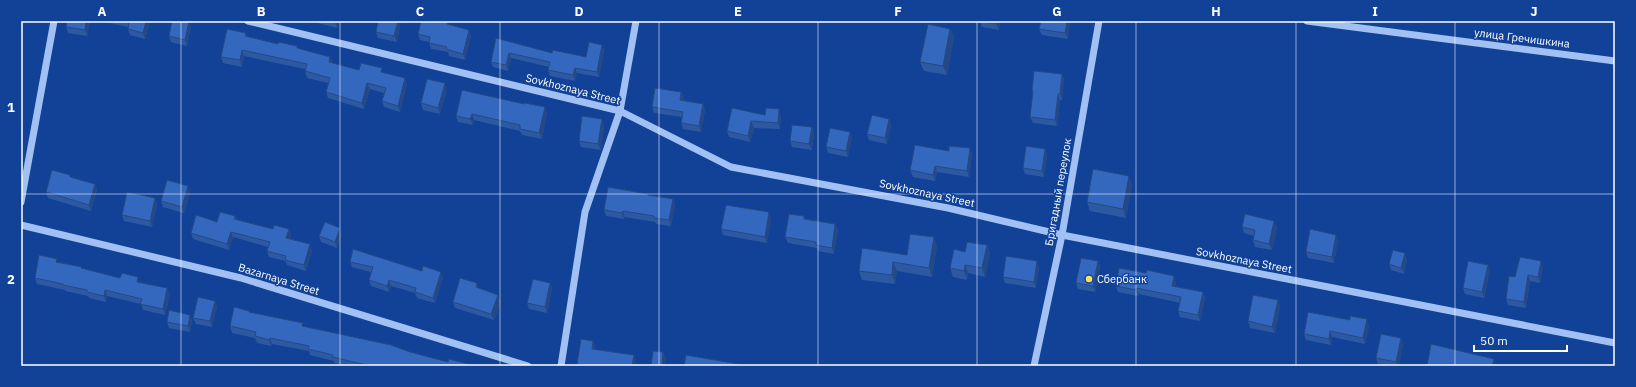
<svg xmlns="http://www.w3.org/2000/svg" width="1636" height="387" font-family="'IBM Plex Sans',sans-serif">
	<rect width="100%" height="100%" fill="#114298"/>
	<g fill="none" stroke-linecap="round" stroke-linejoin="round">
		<path stroke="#a1c1f4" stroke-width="7" d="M248,21L620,111L731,167L948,208L1062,235L1615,343
			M1307,21L1615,61
			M21,202L54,21
			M21,225L241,278L528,366
			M561,366L585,212L620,111L636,21
			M1034,366L1062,235L1099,21"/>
	</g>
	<path fill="#2d59a3" d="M90,21L87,36L68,33L66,27Z
		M101,21H150L145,39L130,35L128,29V27Z
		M317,21H339L337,28L318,23Z
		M401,21L397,42L378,38L376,32Z
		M980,21H1000L999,30L982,27Z
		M1041,21H1070L1068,39L1042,35L1039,29Z
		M449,25L469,30L471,36L465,60L449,56L448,52L431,49L429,42L420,40L418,34Z
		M191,26L187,46L171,42L169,36Z
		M950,29L954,37L947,75L924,71L920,62Z
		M246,33L247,36L298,49L333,63L359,70L383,73L407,84L400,112L384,107L382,101L384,93L370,89L364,109L328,98L326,92L328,83L307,78L305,71V69L244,56L242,67L223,63L221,57Z
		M496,38L552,53L586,57L602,45L604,50L599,77L577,73L575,81L550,76L548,70L549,67L511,58L508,71L493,67L491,62Z
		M1062,74L1064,80L1062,100H1060L1057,126L1033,123L1030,117L1033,93L1032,91Z
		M447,89L440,114L423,110L421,103Z
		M462,90L547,113L542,139L522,135L520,131L474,120L473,125L458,122L456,116Z
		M681,92L684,98L683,101L703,104L705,110L701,132L683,129L681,123L682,117L654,113L652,107Z
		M765,115H781L780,129L754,128L750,142L729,137L727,131Z
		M602,119L604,125L601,150L581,147L579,141Z
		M889,119L891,125L887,144L869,140L867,134Z
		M812,127L814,133L812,150L792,147L790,141Z
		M850,132L852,138L848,157L828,153L826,147Z
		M970,148L972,155L969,177L937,172L935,181L913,177L910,170L949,151Z
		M1045,149L1047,155L1044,177L1025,174L1023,168Z
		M95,184L97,190L91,211L48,198L46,192Z
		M1132,184L1126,218L1090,211L1087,202Z
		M190,193L184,213L163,207L161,201Z
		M648,195L673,199L675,205L671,226L656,224L655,222L625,217L624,219L606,216L604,210Z
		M155,198L157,205L152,227L124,221L122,215Z
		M235,216L236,219L273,229H289L291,235L290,239L312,250L306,271L287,265L285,261L269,257L267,251L268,247L233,237L229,250L193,239L191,233L217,222Z
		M804,216L805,219L835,224L838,230L834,254L818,251L817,248L788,243L785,237Z
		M771,218L767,243L723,235L721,229Z
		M1242,227H1277L1272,250L1255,247L1253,240L1254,236L1244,233Z
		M342,234L337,248L321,242L319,236Z
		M1338,241L1334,263L1308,258L1306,252Z
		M987,245L990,254L985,277L968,273L967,280L953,277L950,268L965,252Z
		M937,246L932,277L897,271L895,284L862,280L859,271L907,255Z
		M1407,259L1404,274L1391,270L1389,264Z
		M1098,261L1100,267L1095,292L1078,289L1076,283Z
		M58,262L120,278L167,288L170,294L165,315L143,310L141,304L107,296L106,302L89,298L88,296L65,291V290L37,284L35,278Z
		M350,262L443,277L435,303L417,298L415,293L391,286L389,292L371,286L369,280L371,272L352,267Z
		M1039,267L1036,288L1005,283L1003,277Z
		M1543,267L1540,283L1530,281L1526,308L1508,305L1506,299L1515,277Z
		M1490,271L1484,298L1465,294L1463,288Z
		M1176,282L1175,286L1203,292L1205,298L1200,321L1180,317L1178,311L1180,303L1139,294L1138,296L1118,292L1116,286Z
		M477,283L478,288L501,301L494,320L455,308L453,302Z
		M550,283L552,289L547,313L529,309L527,303Z
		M1278,300L1280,306L1275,333L1250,328L1248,321Z
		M215,301L217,307L212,327L196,324L193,318Z
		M250,313L448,362L476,366H348L334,363V361L310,355L309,351L272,344L271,346L257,343L255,338L232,333L230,326Z
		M190,315L192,321L190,332L169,328L167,322Z
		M1369,326L1365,344L1332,337L1331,345L1306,340L1304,334Z
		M593,341L595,347V350L634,355L636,361L635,366H578L577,364Z
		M1403,344L1399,366H1389L1378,364L1376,358Z"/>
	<path fill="#244985" d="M86,21H90L87,36L85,30Z
		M146,21H150L145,39L143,33Z
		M189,21L191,26L187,46L185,40Z
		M335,21H339L337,28L335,22Z
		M398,21H401L397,42L394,36Z
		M997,21H1000L999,30L996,24Z
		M1067,21H1070L1068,39L1065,33Z
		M950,29L954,37L947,75L943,66Z
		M469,30L471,36L465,60L463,54Z
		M602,45L604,50L599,77L597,72Z
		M242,50L244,56L242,67L240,60Z
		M509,53L511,58L508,71L506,65Z
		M330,57L333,63L329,62Z
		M575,68L577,73L575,81L573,75Z
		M1062,74L1064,80L1062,100L1060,94Z
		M405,78L407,84L400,112L398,106Z
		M367,83L370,89L364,109L362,103Z
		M445,83L447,89L440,114L438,108Z
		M681,92L684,98L682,106L680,100Z
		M1058,94L1060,100L1057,126L1055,120Z
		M703,104L705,110L701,132L699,126Z
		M545,107L547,113L542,139L539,133Z
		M779,109L781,115L780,129L778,123Z
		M472,114L474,120L473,125L470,119Z
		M602,119L604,125L601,150L598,144Z
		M889,119L891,125L887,144L885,138Z
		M751,121L754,128L750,142L748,136Z
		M812,127L814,133L812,150L809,144Z
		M850,132L852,138L848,157L846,151Z
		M970,148L972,155L969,177L967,171Z
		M1045,149L1047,155L1044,177L1042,171Z
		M935,166L937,172L935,181L933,175Z
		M1129,176L1132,184L1126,218L1123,209Z
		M95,184L97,190L91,211L89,205Z
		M188,186L190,193L184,213L182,207Z
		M155,198L157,205L152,227L150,221Z
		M673,199L675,205L671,226L669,220Z
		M623,211L625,217L624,219L622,213Z
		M769,212L771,218L767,243L765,237Z
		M1274,221L1277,227L1272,250L1269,244Z
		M835,224L838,230L834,254L832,248Z
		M340,228L342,234L337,248L335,242Z
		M289,229L291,235L289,243L286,238Z
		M231,232L233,237L229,250L227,244Z
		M1336,235L1338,241L1334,263L1332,257Z
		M934,237L937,246L932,277L929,268Z
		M310,244L312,250L306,271L304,265Z
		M987,245L990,254L985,277L982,268Z
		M1405,253L1407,259L1404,274L1401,268Z
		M1037,261L1039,267L1036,288L1034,282Z
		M1098,261L1100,267L1095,292L1093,286Z
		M1541,261L1543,267L1540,283L1538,277Z
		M893,262L897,271L895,284L892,275Z
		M965,265L968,273L967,280L964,271Z
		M1488,265L1490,271L1484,298L1482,292Z
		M441,272L443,277L435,303L433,298Z
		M1528,275L1530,281L1526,308L1524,302Z
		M1174,276L1176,282L1174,292L1172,286Z
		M138,277L140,283L137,282Z
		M389,280L391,286L389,292L387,286Z
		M550,283L552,289L547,313L545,307Z
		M167,288L170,294L165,315L163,309Z
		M1136,288L1139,294L1138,296L1136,290Z
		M105,290L107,296L106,302L104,296Z
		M1203,292L1205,298L1200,321L1198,315Z
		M498,295L501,301L494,320L491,314Z
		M1278,300L1280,306L1275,333L1272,327Z
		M215,301L217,307L212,327L210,321Z
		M190,315L192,321L190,332L188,326Z
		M1367,319L1369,326L1365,344L1363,338Z
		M1330,331L1332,337L1331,345L1329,339Z
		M270,338L272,344L271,346L269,340Z
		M1401,338L1403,344L1399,366H1398L1396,362Z
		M593,341L595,347L594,356L592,349Z
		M663,352L666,358L665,366H662Z
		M634,355L636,361L635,366H632Z
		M1494,359L1496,365V366H1492Z"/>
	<path fill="#3468be" stroke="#244985" d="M67,21H86L85,30L66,27Z
		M124,21H146L143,33L128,29L129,22Z
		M172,21H189L185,40L169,36Z
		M378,21H398L394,36L376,32Z
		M421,21H443L448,22L447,24L469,30L463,54L446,49L447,47L429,43L430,37L418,34Z
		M980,21H997L996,24Z
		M1041,21H1067L1065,33L1039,29Z
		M928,24L950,29L943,66L920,62Z
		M227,29L246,33L245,36L278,44V42L297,46V48L330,57L329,62L359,70L361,63L382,68L381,72L405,78L398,106L382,101L386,88L367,83L362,103L326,92L330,78L305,71L307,64L242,50L240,60L221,57Z
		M496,38L552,53L553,50L586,57L589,42L602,45L597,72L575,68L573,75L548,70L550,62L509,53L506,65L491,62Z
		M1034,71L1062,74L1060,94H1058L1055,120L1030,117L1033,91H1032Z
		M427,79L445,83L438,108L421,103Z
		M655,88L681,92L680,100L703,104L699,126L681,123L683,112L652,107Z
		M462,90L524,104L525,103L545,107L539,133L520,129V125L472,114L470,119L456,116Z
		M732,108L765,115L766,108L779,109L778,123L751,121L748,136L727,131Z
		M872,115L889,119L885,138L867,134Z
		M582,116L602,119L598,144L579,141Z
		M792,125L812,127L809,144L790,141Z
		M830,128L850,132L846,151L826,147Z
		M915,145L949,151V146L970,148L967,171L935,166L933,175L910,170Z
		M1026,146L1045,149L1042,171L1023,168Z
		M1093,169L1129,176L1123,209L1087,202Z
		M52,170L70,175V177L95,184L89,205L46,192Z
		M167,180L188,186L182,207L161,201Z
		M608,187L648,194V195L673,199L669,220L654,218V216L623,211L622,213L604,210Z
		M127,192L155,198L150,221L122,215Z
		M726,205L769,212L765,237L721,229Z
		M220,212L235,216L234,219L273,229L274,225L289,229L286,238L310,244L304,265L285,260L286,256L267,251L270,242L231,232L227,244L191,233L196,215L217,222Z
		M789,214L804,216V219L835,224L832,248L816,245V242L785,237Z
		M1245,214L1274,221L1269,244L1253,240L1255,230L1242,227Z
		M325,222L340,228L335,242L319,236Z
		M1310,229L1336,235L1332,257L1306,252Z
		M910,234L934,237L929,268L893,262L892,275L859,271L862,248L907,255Z
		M967,242L987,245L982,268L965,265L964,271L950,268L954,249L965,252Z
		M353,249L422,271L423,266L441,272L433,298L415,292L416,288L389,280L387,286L369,280L373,267L350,262Z
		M1393,250L1405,253L1401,268L1389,264Z
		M39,255L57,259L56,262L82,267L81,268L120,278L122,273L138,277L137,282L167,288L163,309L140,304L142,299L105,290L104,296L87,292V290L63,285V284L35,278Z
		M1006,256L1037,261L1034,282L1003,277Z
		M1520,257L1541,261L1538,277L1528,275L1524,302L1506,299L1509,276L1515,277Z
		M1081,258L1098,261L1093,286L1076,283Z
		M1468,261L1488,265L1482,292L1463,288Z
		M1119,268L1146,273L1147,270L1174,276L1172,286L1203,292L1198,315L1178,311L1181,297L1136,288V290L1116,286Z
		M460,278L477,283L476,287L498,295L491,314L453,302Z
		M533,279L550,283L545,307L527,303Z
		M1253,295L1278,300L1272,327L1248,321Z
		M198,297L215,301L210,321L193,318Z
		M234,307L249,311V312L303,323L302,326L391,345L410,352L448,362L449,359L476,366H371L332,357L333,355L308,349L309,346L270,338L269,340L255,336L256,332L230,326Z
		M169,310L190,315L188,326L167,322Z
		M1308,312L1350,320V316L1367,319L1363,338L1330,331L1329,339L1304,334Z
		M1381,334L1401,338L1396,362L1376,358Z
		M581,339L593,341L592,349L634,355L632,366H588L577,364Z
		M1431,344L1494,359L1492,366H1427Z
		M653,351L663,352L662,366H651Z
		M686,355L750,366H684Z
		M1523,365L1530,366H1523Z"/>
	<path fill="none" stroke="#fff" stroke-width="1" stroke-opacity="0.55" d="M181,21V366M340,21V366M500,21V366M659,21V366M818,21V366M977,21V366M1136,21V366M1296,21V366M1455,21V366M21,194H1615"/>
	<circle fill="#ffde64" stroke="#114298" stroke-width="1.5" cx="1089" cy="279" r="4"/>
	<g text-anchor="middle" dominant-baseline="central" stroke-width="3" stroke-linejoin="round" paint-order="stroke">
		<g font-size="11" fill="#fff" stroke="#114298">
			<text transform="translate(1522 38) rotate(7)">улица Гречишкина</text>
			<text transform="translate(573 89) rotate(14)">Sovkhoznaya Street</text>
			<text transform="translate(1058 192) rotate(-80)">Бригадный переулок</text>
			<text transform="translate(927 193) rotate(12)">Sovkhoznaya Street</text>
			<text transform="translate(1244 260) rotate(11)">Sovkhoznaya Street</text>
			<text transform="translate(279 279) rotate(17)">Bazarnaya Street</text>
		</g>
		<g font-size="11" fill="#fff" stroke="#114298" text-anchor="start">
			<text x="1097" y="279">Сбербанк</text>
		</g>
	</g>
	<rect width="1636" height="387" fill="none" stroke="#114298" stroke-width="44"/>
	<path d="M1474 345v6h93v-6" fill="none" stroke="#ffffff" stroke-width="2"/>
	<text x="1480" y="345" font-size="12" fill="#ffffff" stroke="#114298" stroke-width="3" paint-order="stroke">50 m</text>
	<rect x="22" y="22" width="1592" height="343" fill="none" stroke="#fff" stroke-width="1.5"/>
	<g font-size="13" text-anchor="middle" font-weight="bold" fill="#fff">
		<text x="102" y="16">A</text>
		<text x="261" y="16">B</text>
		<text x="420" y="16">C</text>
		<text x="579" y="16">D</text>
		<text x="738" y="16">E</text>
		<text x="898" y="16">F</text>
		<text x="1057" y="16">G</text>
		<text x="1216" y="16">H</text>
		<text x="1375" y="16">I</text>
		<text x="1534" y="16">J</text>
		<text x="11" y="112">1</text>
		<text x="11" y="284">2</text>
	</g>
</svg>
